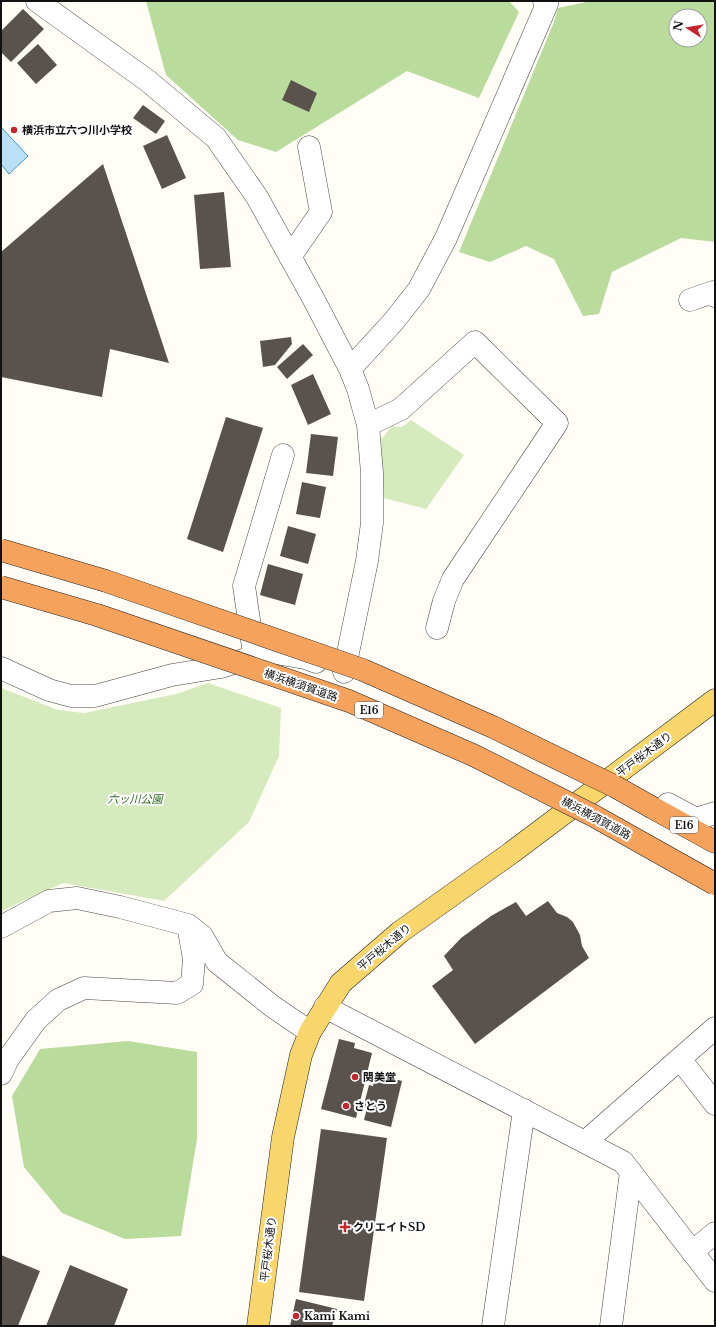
<svg xmlns="http://www.w3.org/2000/svg" width="716" height="1327" font-family="'Libre Baskerville','Noto Sans JP',serif">
	<rect width="100%" height="100%" fill="#fffdf5"/>
	<path fill="#d5ebbd" d="M411,420L464,455L426,509L384,498L381,440L392,426L402,427Z
		M208,683L281,708L279,756L249,822L164,901L63,883L1,911V688L58,710L84,713L176,694Z"/>
	<path fill="#b9dc9c" fill-rule="evenodd" d="M146,1H509L519,12L479,98L407,71L276,152L238,140L166,75Z
		M591,1H715V242L681,238L612,272L599,314L583,316L554,259L526,246L490,262L459,252L554,22L558,8ZM676,16H700V40H676Z
		M128,1041L197,1052V1139L181,1236L125,1239L62,1213L24,1167L12,1096L40,1049Z"/>
	<path fill="#b9e0f7" stroke="#3f96cf" d="M1,127L28,156L9,174L1,164Z"/>
	<path fill="#5a524d" d="M23,9L44,29L11,62L1,52V31Z
		M38,44L57,65L36,84L17,63Z
		M291,80L317,93L309,112L282,100Z
		M143,105L165,121L156,134L133,118Z
		M167,135L186,178L162,189L143,146Z
		M103,164L169,363L110,349L102,397L1,377V252Z
		M224,192L231,267L200,269L194,195Z
		M291,337L292,344L275,365L263,367L260,341Z
		M303,344L313,355L287,379L277,367Z
		M313,374L331,414L308,425L291,385Z
		M226,417L263,428L223,552L187,539Z
		M311,434L338,437L333,476L306,473Z
		M302,482L326,487L320,518L296,514Z
		M288,526L316,534L308,564L280,556Z
		M268,564L303,574L295,605L260,595Z
		M548,901L557,913L567,917L573,922L580,935L582,946L589,958L475,1044L432,986L453,970L444,956L461,938L491,916L516,902L526,916Z
		M339,1039L355,1043L354,1048L372,1053L356,1118L321,1109Z
		M376,1074L402,1081L391,1127L364,1120L367,1108H363L369,1085L373,1086Z
		M321,1129L387,1138L364,1301L299,1292Z
		M1,1255L40,1271L18,1326H1Z
		M70,1265L128,1289L114,1326H46Z
		M296,1299L337,1309L332,1326H290Z"/>
	<g fill="none" stroke-linecap="round" stroke-linejoin="round">
		<defs>
			<path id="minor" d="M37,1L148,81L216,138L257,197L313,298L350,369L358,389L368,425L372,473V523L367,561L344,672
				M290,257L321,212L309,147
				M690,300L713,292L715,296
				M350,369L394,321L419,289L446,238L547,4L544,1
				M368,425L401,409L475,342L557,423L453,579L444,601L437,628
				M253,647L244,586L283,455
				M1,668L49,690L71,696H95L172,675L221,667L269,652L305,658L316,662
				M668,804L696,819L715,813
				M1,927L49,901L77,898L120,907L188,925L202,936L217,962L272,1006L310,1032
				M325,1007L623,1162L715,1281
				M680,1059L715,1104
				M1,1074L8,1059L36,1020L58,1000L84,988L177,993L192,984L194,959L188,925
				M585,1142L715,1028
				M692,1252L715,1233
				M493,1326L524,1110
				M611,1326L631,1172"/>
			<path id="major" d="M258,1326L283,1137L301,1055L310,1032L341,983L400,932L511,853L715,700"/>
			<path id="highway" d="M653,808L715,842"/>
		</defs>
		<use href="#minor" stroke="#444" stroke-width="23"/>
		<use href="#major" stroke="#222" stroke-width="23"/>
		<use href="#highway" stroke="#222" stroke-width="23"/>
		<use href="#minor" stroke="#fff" stroke-width="22"/>
		<use href="#major" stroke="#f9d66b" stroke-width="22"/>
		<use href="#highway" stroke="#f5a25d" stroke-width="22"/>
		<defs>
			<path id="highway-bridge" d="M1,550L106,581L363,670L493,727L614,786L653,808
				M1,587L97,615L349,701L473,755L594,816L715,884"/>
		</defs>
		<use href="#highway-bridge" stroke="#222" stroke-width="23" stroke-linecap="butt"/>
		<use href="#highway-bridge" stroke="#f5a25d" stroke-width="22"/>
	</g>
	<g fill="#c4262e" stroke="#fff" stroke-width="1.5">
		<circle cx="14" cy="130" r="4"/>
		<circle cx="355" cy="1077" r="4"/>
		<circle cx="346" cy="1106" r="4"/>
		<path d="M343 1221h4v4h4v4h-4v4h-4v-4h-4v-4h4z"/>
		<circle cx="296" cy="1316" r="4"/>
	</g>
	<g text-anchor="middle" dominant-baseline="central" stroke-width="4" stroke-linejoin="round" paint-order="stroke">
		<g fill="#fff" stroke="#585858" stroke-width="1">
			<rect x="355" y="702" width="28" height="16" rx="3"/>
			<rect x="670" y="817" width="28" height="16" rx="3"/>
		</g>
		<g font-size="10" font-weight="bold" fill="#111">
			<text x="369" y="710">E16</text>
			<text x="684" y="825">E16</text>
		</g>
		<g font-size="11" font-weight="bold" fill="#111" stroke="#fff" text-anchor="start">
			<text x="22" y="130">横浜市立六つ川小学校</text>
			<text x="363" y="1077">関美堂</text>
			<text x="354" y="1106">さとう</text>
			<text x="353" y="1227">クリエイトSD</text>
			<text x="304" y="1316">Kami Kami</text>
		</g>
		<g font-size="11" fill="#111" stroke="#fff">
			<text transform="translate(301 685) rotate(19)">横浜横須賀道路</text>
			<text transform="translate(644 754) rotate(-37)">平戸桜木通り</text>
			<text transform="translate(596 818) rotate(28)">横浜横須賀道路</text>
			<text transform="translate(384 947) rotate(-40)">平戸桜木通り</text>
			<text transform="translate(268 1249) rotate(-83)">平戸桜木通り</text>
		</g>
		<g font-size="11" font-style="italic" fill="#2f6b1f" stroke="#fff">
			<text x="135" y="799">六ッ川公園</text>
		</g>
	</g>
	<rect width="716" height="1327" fill="none" stroke="#111111" stroke-width="4"/>
	<g transform="translate(688 28) rotate(282)"><circle r="19" fill="#ffffff" stroke="#a0a0a0"/>
	<path d="M0-3L7 15L0 10L-7 15Z" fill="#c4262e"/>
	<text y="-6" font-size="11" font-weight="bold" text-anchor="middle" fill="#111111">N</text>
	</g>
</svg>
